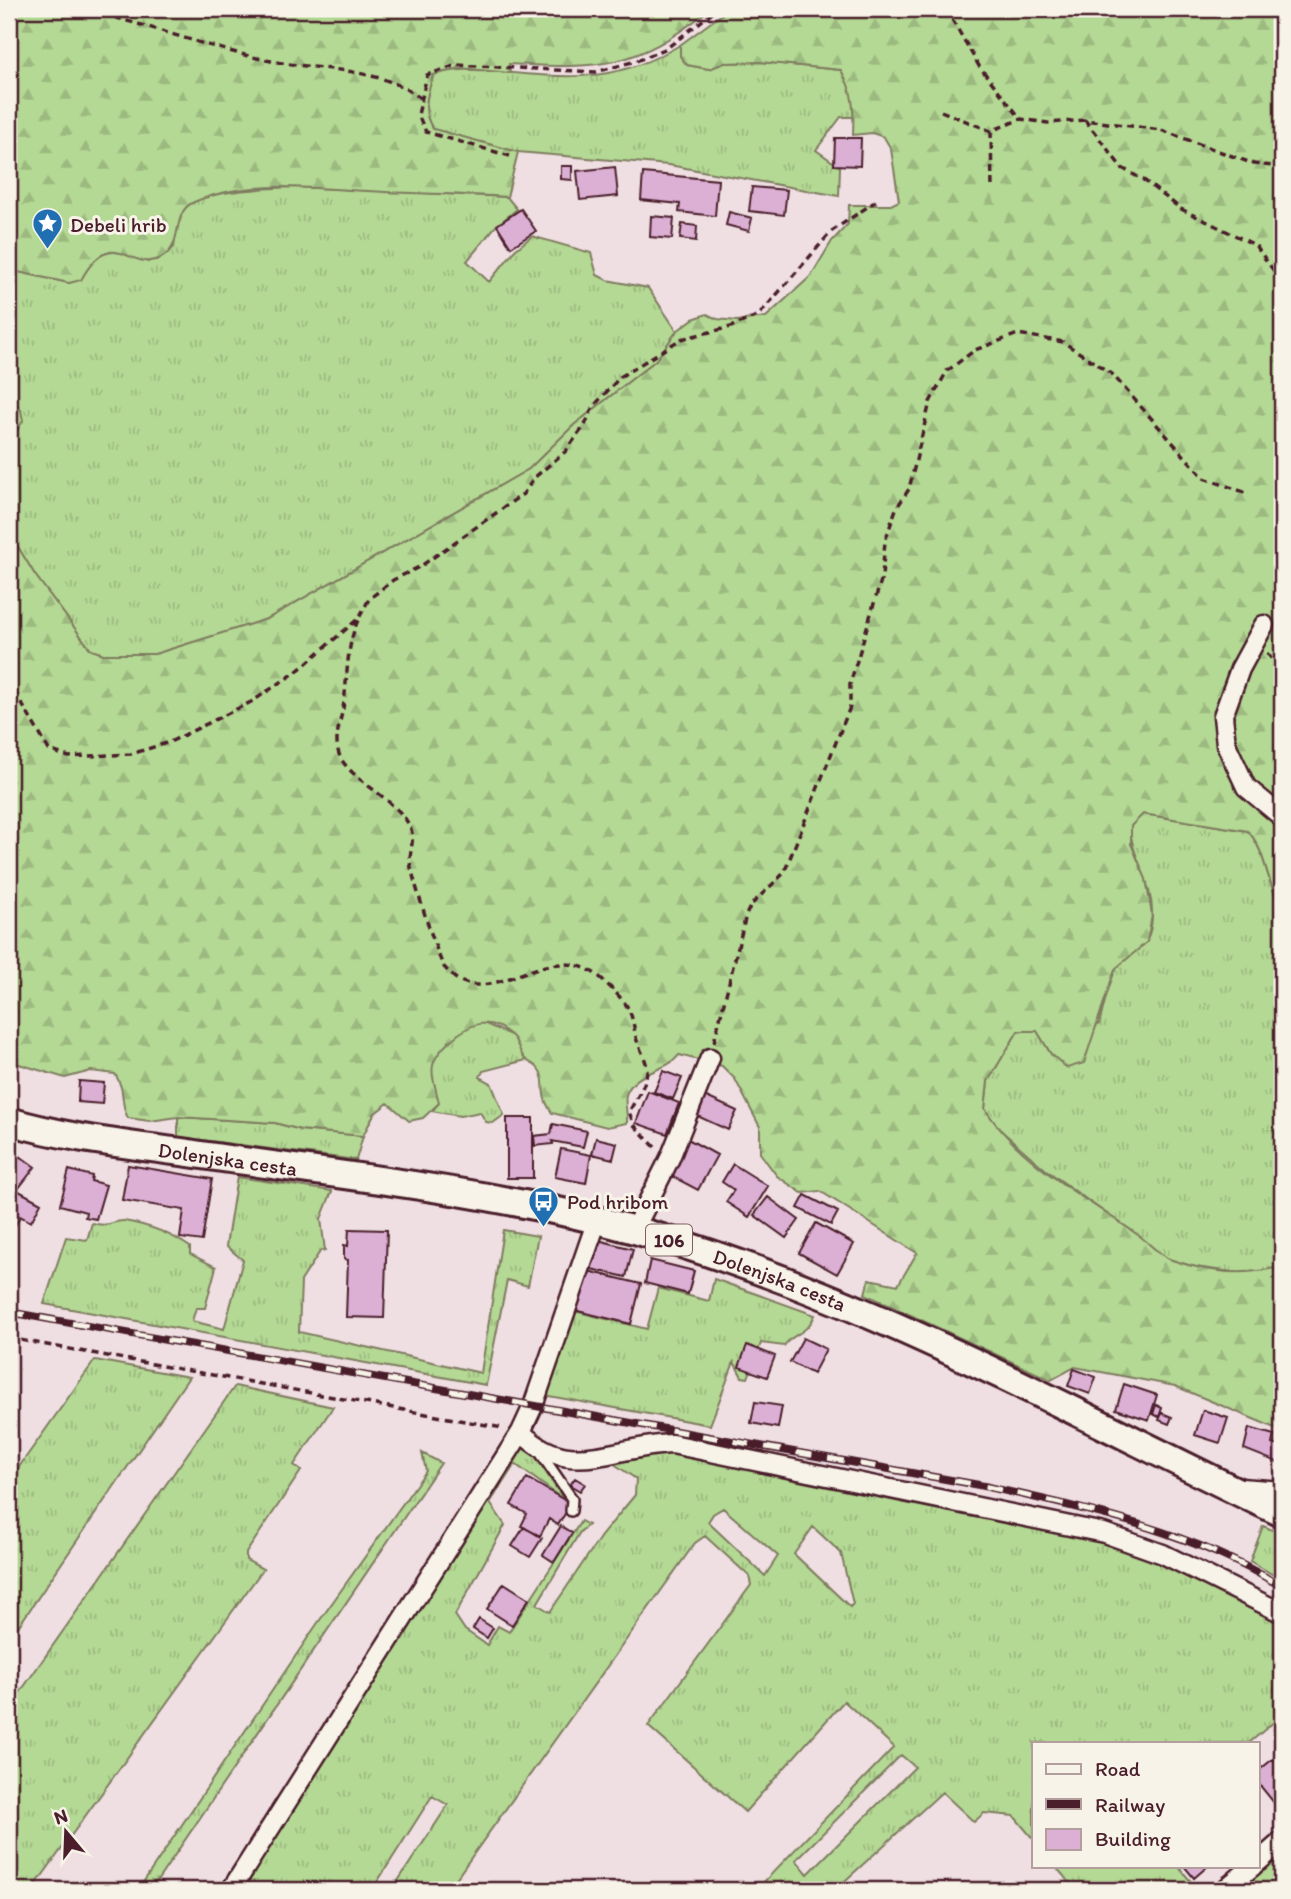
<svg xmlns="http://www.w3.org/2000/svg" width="1291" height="1899" font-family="Itim,sans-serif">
	<defs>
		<pattern id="grass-tufts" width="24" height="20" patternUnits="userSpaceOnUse" patternTransform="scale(1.75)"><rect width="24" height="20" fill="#b4d994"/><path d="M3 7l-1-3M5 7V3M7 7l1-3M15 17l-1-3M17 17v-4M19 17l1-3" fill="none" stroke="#9cba80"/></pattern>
		<pattern id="forest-firs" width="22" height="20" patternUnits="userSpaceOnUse" patternTransform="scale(1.75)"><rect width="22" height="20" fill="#b4d994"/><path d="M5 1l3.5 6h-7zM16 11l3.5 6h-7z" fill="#9cba80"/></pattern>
	</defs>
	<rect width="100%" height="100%" fill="#efdfe2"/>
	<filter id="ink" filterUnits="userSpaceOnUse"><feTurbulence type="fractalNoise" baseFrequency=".0143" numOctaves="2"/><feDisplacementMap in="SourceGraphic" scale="14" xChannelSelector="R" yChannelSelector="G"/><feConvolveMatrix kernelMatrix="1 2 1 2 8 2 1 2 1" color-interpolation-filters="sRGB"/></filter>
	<g filter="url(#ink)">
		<path fill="url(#grass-tufts)" stroke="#7f7c60" stroke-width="2" fill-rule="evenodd" d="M680,45V56L687,65L709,69L724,63L760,62L841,70C850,85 856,100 854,117H841L816,150L840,167L839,196L669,165L518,152L433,129C421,112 427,95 433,75C465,66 482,71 513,73C580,79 621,80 680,45Z
			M294,187L507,197L517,209L494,228L467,261L489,282L515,250L532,236L591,253L597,275L607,280L648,288L677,331L656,360L574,425L529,469L267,619L155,654H103L91,650L35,575L9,532V429L17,430L21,410L9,398V270L69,283L81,279C100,245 115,248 148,262L174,247C176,237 177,219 183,210C200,189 269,189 294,187Z
			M1143,814L1248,831C1267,852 1266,884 1282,908V1266L1254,1275L1195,1267L1168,1259L1045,1169L998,1128L985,1109L988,1081L1018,1031H1037L1051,1054L1099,1024C1104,1007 1107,987 1115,971C1127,945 1151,956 1152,916C1154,884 1131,858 1130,826Z
			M481,1022L513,1036L526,1060L483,1071L480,1077L491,1083L504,1115L493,1123L486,1122L480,1112L460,1116L432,1111L439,1103C436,1094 430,1079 430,1070C431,1049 463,1026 481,1022Z
			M178,1117L275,1123L301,1130L363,1136L356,1160L178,1137Z
			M237,1177L332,1191L321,1219L325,1251L321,1250L301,1281L299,1332L481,1373L503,1230L538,1236L528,1286L507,1280L486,1385L44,1304L66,1237L87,1240L92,1223C111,1228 113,1220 124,1221C148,1225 170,1233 190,1247V1254L216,1267L205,1308H196L192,1321L224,1329L243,1260L226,1246Z
			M714,1279L815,1315C805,1337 793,1332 784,1346L761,1343L748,1378L742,1377L734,1362L710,1425L543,1395L570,1310L647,1329L658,1288L709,1301Z
			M95,1360L189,1377L9,1640V1481Z
			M235,1386L333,1407L294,1465L301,1471L246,1553V1560L263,1569L32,1890H9V1708Z
			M525,1448L534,1454L564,1500L515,1464L490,1503L505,1525L455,1615L465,1630L487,1645L498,1626L509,1632L581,1521L588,1525L580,1532L537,1604L550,1612L601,1536L635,1495L636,1479L610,1461L619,1457L671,1453L825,1481L1117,1545L1167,1562L1282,1620V1715L1249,1743H1034V1840L1014,1816L984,1813L974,1822L942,1792L835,1890H756L894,1747L844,1701L745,1812L648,1726L751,1585L749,1576L705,1536L695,1543L448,1890H392L448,1805L432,1796L372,1890L355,1885L351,1890H238L518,1450ZM723,1508L778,1556L765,1576L708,1522L713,1514ZM813,1527L841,1553L853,1604L850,1607L794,1554ZM901,1755L915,1767L808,1874L796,1860Z
			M422,1453L441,1463L151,1890H138L315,1627L426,1471Z
			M1263,1526L1282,1534V1580L1250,1561Z
			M1282,1851V1890H1232Z
			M1055,1866H1178L1198,1890H1076Z"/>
		<path fill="url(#forest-firs)" stroke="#7f7c60" stroke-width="2" d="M9,9H710C636,69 600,69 509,64L510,73L460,68L433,75C427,95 421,112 433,129L518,152L507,197C466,194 426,194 385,192C323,190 253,177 194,202C170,212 185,246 161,258C130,274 113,222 81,280L69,283L9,270Z
			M729,9H1282V908C1266,884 1267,852 1248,831L1143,814L1131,826V844L1146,879L1152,915L1147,942L1115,969L1084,1063L1067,1068L1051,1054L1037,1031H1018L988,1081L985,1109C1020,1163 1086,1198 1138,1235C1149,1242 1159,1256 1172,1260C1209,1273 1245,1277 1282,1266V1431L1175,1386L1075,1367L1051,1380L865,1294L869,1279L898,1285L917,1253L820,1191L802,1193L777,1176L760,1153V1127L735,1079L722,1066L679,1055C666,1073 634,1070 626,1095C624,1102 628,1115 627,1123L607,1127L552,1113C538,1092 547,1088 541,1073C536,1063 532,1065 525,1059C519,1053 518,1041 512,1036C488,1015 470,1023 450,1041C425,1064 432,1072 439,1103L423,1118L409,1121L388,1103L374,1114L363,1136L301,1130L275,1123L178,1117L150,1121L128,1118C119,1101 127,1093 115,1074L91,1071L65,1078L9,1061V532L35,575L91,650L103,654H155L267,619L529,469L574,425L656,360L677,331L693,319L707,314L717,319L737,321L766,317L811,276L832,241L848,224L849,205H891L899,201L891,149L884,137L872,133L853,135C854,110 854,92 841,70L760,62L724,63L709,69L687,65L680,56V45Z
			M9,398L21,410L23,421L17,430L9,429Z"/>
		<path fill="#dcb0d4" stroke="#4a1f2b" stroke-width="2" d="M835,138H861L860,166L834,165Z
			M561,166H572V180L561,179Z
			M615,167L618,196L580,200L577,171Z
			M643,173L718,180L715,216L679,212L680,204L641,200Z
			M752,187L787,190L784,215L749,211Z
			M521,209L536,231L511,247L497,225Z
			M729,212L752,218L749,231L726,225Z
			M651,216L674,218L672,239L650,237Z
			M682,224L697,226L696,241L680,239Z
			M663,1071L682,1078L673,1099L654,1092Z
			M79,1081L104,1083L102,1104L78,1102Z
			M648,1091L679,1103L667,1134L636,1123Z
			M702,1095L737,1111L728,1130L693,1114Z
			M507,1118H533V1178H507Z
			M553,1124L587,1131L583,1147L552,1141L553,1144L535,1146L534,1136L551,1134Z
			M596,1138L617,1143L613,1159L592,1154Z
			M686,1138L717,1155L698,1190L666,1173Z
			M561,1149L591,1155L586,1183L555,1177Z
			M20,1156L35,1167L18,1189L9,1182V1171Z
			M733,1164L768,1186L749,1217L726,1202L734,1190L722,1182Z
			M128,1165L212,1179L202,1241L180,1238L184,1210L122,1200Z
			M69,1170L92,1176L91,1181L106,1185L96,1219L85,1217L86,1212L60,1205Z
			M17,1190L41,1203L31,1222L20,1216L9,1237V1205Z
			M805,1195L838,1212L831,1225L798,1208Z
			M768,1197L799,1220L786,1238L754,1215Z
			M816,1223L854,1244L837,1274L799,1253Z
			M349,1229L387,1230L384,1318L346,1317L348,1260L344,1259V1245L348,1246Z
			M594,1239L633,1249L626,1277L587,1268Z
			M650,1260L694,1271L688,1294L645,1283Z
			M584,1270L641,1284L631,1324L574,1310Z
			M803,1338L826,1349L813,1374L790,1362Z
			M747,1345L775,1356L767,1377L739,1367Z
			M1074,1369L1096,1377L1090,1394L1068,1386Z
			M1124,1384L1157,1395L1149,1420L1116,1409Z
			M755,1402L782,1406L778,1428L751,1423Z
			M1156,1405L1162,1408L1159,1417L1153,1414Z
			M1203,1410L1228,1418L1220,1443L1195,1435Z
			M1162,1413L1172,1417L1169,1424L1159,1420Z
			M1249,1428L1274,1435L1272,1444L1282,1447V1464L1244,1449Z
			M527,1478L571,1504L558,1525L549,1519L540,1536L521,1526L527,1514L511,1505Z
			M575,1478L585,1484L580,1491L570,1485Z
			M561,1526L572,1533L554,1562L543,1555Z
			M524,1527L542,1538L530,1557L512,1546Z
			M504,1583L529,1599L512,1625L487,1609Z
			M479,1619L493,1628L487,1638L473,1629Z
			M1273,1759L1282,1770V1806L1279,1809L1258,1783V1771Z
			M1184,1866H1208L1194,1878Z"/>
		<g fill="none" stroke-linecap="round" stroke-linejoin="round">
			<defs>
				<path id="lane" d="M537,1448L572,1499L571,1511"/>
				<path id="street" d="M1264,625L1240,669L1223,716L1226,744L1246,787L1282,817
					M634,1230L670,1158L710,1058
					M521,1432C568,1480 613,1446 672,1444L1104,1533L1163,1554L1282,1613
					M1240,1488L1282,1491
					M1258,1862L1282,1841
					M231,1890L521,1432L533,1406L597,1220
					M1224,1890L1253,1866"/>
				<g id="primary">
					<path id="s1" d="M9,1121C69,1139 133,1145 195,1154C330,1174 468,1188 601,1221C841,1282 1060,1407 1282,1513"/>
				</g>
			</defs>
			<use href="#lane" stroke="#4a1f2b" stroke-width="14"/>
			<use href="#street" stroke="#4a1f2b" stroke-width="23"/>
			<use href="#primary" stroke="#4a1f2b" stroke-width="32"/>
			<path stroke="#4a1f2b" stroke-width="3.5" stroke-dasharray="7 5" stroke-linecap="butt" d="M80,9C145,23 207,48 271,61C320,71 378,66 420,98
				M946,9L979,66L1021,119
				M941,111L991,131L1021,119L1048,123L1085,120L1161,130L1254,164L1282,167
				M1085,120L1122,168L1145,181L1181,209L1255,245L1282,282
				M991,131L992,188
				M510,156L426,132L418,115L427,75L457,65L596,72L636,61L667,48L717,9
				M358,620C346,648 348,673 344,702C342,719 333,736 339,754C346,777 396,799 409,825C416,837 410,848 410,861C410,871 438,958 444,967C447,970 452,976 455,978C499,1008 555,928 608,985C626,1003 631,1007 635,1033C637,1044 643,1053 646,1063C651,1079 636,1098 629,1112L634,1125L655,1147
				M1267,653L1274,662L1282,666
				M9,682L49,750L69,757L131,754L170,742L253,701L296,672L359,618L369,599L393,580L421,566L523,494L535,477L566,451L585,425L593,407L620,377L681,339L731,327L759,315L832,231L876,201
				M714,1042L746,915L751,905L784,873L850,707V684L882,577L885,541L896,509L909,489L930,402L947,371L975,350L1018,334L1063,342L1112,374L1204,478L1247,493
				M9,1338L503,1428"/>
			<use href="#lane" stroke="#f7f3e8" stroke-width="9"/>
			<use href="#street" stroke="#f7f3e8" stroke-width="18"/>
			<use href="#primary" stroke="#f7f3e8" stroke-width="26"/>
			<defs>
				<path id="rail" d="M9,1312L979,1485C1082,1508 1191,1530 1282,1587"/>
			</defs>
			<use href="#rail" stroke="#4a1f2b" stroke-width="8"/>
			<use href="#rail" stroke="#f7f3e8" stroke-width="5" stroke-dasharray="16" stroke-linecap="butt"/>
		</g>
	</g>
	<defs>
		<symbol id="sight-pin" viewBox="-11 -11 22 30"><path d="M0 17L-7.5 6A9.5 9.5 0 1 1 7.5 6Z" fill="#1f6fb2" stroke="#f7f3e8"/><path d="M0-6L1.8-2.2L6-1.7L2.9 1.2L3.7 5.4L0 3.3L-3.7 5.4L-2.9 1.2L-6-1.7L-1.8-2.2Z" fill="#fff"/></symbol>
		<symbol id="bus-pin" viewBox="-11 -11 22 30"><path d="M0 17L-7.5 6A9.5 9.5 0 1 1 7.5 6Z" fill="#1f6fb2" stroke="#f7f3e8"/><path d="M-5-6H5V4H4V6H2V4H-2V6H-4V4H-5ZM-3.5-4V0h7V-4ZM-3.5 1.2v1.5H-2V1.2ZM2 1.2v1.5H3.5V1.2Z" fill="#fff"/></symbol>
	</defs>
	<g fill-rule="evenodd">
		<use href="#sight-pin" x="30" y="206" width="35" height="47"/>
		<use href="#bus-pin" x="526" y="1184" width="35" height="47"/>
	</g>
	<g text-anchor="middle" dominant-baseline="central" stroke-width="6" stroke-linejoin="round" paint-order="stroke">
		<rect fill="#f7f3e8" stroke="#7e5f64" stroke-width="2" x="646" y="1224.5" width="46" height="31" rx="5"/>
		<g font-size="19" font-weight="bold" fill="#4a1f2b">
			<text x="669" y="1240">106</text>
		</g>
		<g font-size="21" fill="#4a1f2b" stroke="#f7f3e8" text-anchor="start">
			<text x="70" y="224">Debeli hrib</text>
			<text x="567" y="1201">Pod hribom</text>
		</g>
		<g font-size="21" fill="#4a1f2b" stroke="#f7f3e8">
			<text stroke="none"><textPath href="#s1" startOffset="222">Dolenjska cesta</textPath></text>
			<text stroke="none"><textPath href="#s1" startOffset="789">Dolenjska cesta</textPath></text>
		</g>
	</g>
	<rect width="1291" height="1899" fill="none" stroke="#f7f3e8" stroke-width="35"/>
	<rect x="18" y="18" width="1256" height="1864" fill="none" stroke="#4a1f2b" stroke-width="2.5" filter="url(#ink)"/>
	<rect x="1032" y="1742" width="228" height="126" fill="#f7f3e8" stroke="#b29e9c" stroke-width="2"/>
	<rect x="1046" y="1764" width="35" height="10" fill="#f7f3e8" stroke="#b29e9c" stroke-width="2"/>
	<text x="1095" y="1776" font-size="21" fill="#4a1f2b">Road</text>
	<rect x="1046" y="1799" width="35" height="10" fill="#4a1f2b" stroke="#b29e9c" stroke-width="2"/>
	<text x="1095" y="1812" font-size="21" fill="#4a1f2b">Railway</text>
	<rect x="1046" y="1829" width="35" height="21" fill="#dcb0d4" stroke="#b29e9c" stroke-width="2"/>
	<text x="1095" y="1846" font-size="21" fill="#4a1f2b">Building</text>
	<g transform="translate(66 1832) rotate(341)" stroke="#f7f3e8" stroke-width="5" paint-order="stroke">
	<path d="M0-5L12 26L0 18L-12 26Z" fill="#4a1f2b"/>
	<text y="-10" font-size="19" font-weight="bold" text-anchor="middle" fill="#4a1f2b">N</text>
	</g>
</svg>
